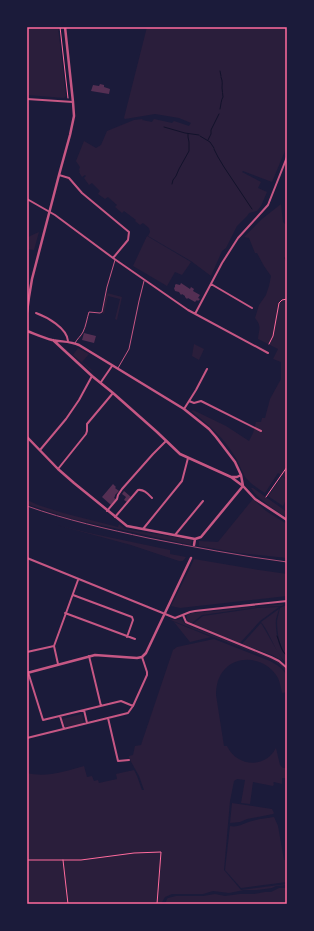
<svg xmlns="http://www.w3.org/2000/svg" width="314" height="931" font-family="'Source Sans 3',sans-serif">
	<rect width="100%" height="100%" fill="#1b1b3a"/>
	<path fill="#2a1e3b" d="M27,27H58L66,96L64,98L27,95Z
		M147,27H286L287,28V146L272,182L243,171L242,172L261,182L258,188L267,192L261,206L257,211L249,213L247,216L237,226L226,248L222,251L211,276L191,261L148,236L150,232L149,228L143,223L140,225L135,221L136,220L124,211L122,213L115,207L117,205L108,197L105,199L98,194L100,191L92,183L89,185L84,178L86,176L85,175L82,177L79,172L80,171L82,173L79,170L80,167L76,161L84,141L96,148L101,145L107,131L134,120L143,119L142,120L152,122L154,119L172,123L174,121L189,126L191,123L179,118L155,114L125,119L124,118Z
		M281,204L283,222L287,226V479L278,473L265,493C258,489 250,483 245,477C241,470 239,462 234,455C223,437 208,424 191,411L193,410L226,426L249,441L253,433L256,422H261L262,418H265L270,399L281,379V362L273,359L278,349L258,339C259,328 262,327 255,318L259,305L266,295L269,286L271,276L264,266L257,253H255L249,238L244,237L262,219Z
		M39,232L34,250L27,249L28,237Z
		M147,236L191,262L182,275L175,272L167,286L133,266Z
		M107,293L122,297L117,320L115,319L120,299L108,296L104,314L102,313Z
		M194,344L204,349L199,360L192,356Z
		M78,348L89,354L82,362L92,370L93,372L73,355Z
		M282,476L287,480C287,488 288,498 283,506L268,496Z
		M251,488H253L287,512V518C276,510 258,500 251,488Z
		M253,499L266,511L287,524V558L239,553L199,546V541L218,542Z
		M27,500L38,505L63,513L118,527L119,524L125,529L192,540L191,545L68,518L27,504Z
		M57,525L89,533L170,550V554L186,557L183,561H179L131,545Z
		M194,559L259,570L287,574V596L180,608L171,606L190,568Z
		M284,604L282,606L257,607L202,615L192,623L189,622L187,620V615L192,613Z
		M284,606H287V655C279,648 277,631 277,621C278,616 279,612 280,608Z
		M279,607L260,621L240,643L193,624L203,616L257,608Z
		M279,609C278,612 277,616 276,619C275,630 278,650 287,656V663C277,657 270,632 261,622Z
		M168,619L176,620L181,619L186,624L190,626L270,658L280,663L287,670V673L279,664L270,659Z
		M174,622L211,637L190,642Z
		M261,623L283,661L272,655L242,644Z
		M214,639L270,661C276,664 284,669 287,676C288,680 287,687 287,692L282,693C281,688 280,683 278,678C268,659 240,653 225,669C218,676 216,686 216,695L224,746H227C237,767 265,769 276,748L280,765L283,768H287V778H282V784L274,782L273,783L274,784L273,786L253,782L250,804L241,803L245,780L237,779L234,781L230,801L224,870L241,890L287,884V885L276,886L272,888L257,890H244L229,893L213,891L203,894H172L165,897L161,904H27V773C46,778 66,771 84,766L87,777L92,776L94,781L98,780L99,783L117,779L116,774L134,770L137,776L142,790H144L139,776L129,758V756L133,755L135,746L141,745L173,650L177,647Z
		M82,714L84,723L65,727L62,719Z
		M232,803L272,809L274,813L273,814L247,819L240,822L230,823Z
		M274,817L278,826L284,860H287V882L241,888L225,870L230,826C238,828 244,823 252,821C259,819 267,818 274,817Z
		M279,888H287V904H165L167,899L168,898L176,896H203L215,894L225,896L240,894H254L265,892H271Z"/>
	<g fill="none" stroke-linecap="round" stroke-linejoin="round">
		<path stroke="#12122b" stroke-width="1" d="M220,71L221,76
			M220,109C221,105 221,100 223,97C223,94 222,91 222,88C222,84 223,82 221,77
			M164,127L185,133L199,135
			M200,136L210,142L214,148
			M208,140L211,134V130L219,114
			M214,149L218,157L224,167L252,209
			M172,184L173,180L176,176L179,169L189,151V142L188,137V134
			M285,258L287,263
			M277,636C280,643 281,651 287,656"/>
	</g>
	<path fill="#542f53" d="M100,84L104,85V87L110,89L109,94L91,91L93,85L99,86Z
		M181,283L190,289L191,287L194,289L193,291L200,295L198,298L200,299L198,301L197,300L195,302L188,298L187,299L185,297V296L182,294L181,295L179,292L175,291L174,288L175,287V285L176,284L180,285Z
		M84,333L96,336L94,343L82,340Z
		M113,484L116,487L115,488L119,491L115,495V496L114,498L116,499L111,505L102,497Z
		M124,491L131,497L127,502L124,500L126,497L122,494Z"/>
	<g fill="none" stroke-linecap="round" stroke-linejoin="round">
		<path stroke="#ff6b9d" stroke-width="1" d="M60,27L68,98
			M269,344L273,336L279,303L282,300L287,299
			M266,497L287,467
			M27,860H81L134,853L161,852L157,904
			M63,860L68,904"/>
		<path stroke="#c65784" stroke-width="1" d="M75,343C77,339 81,336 83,332C86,326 87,318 89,312L100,313L102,312L107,287L115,260
			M118,368L129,349L139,301L144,281"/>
		<path stroke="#c65784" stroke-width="2" d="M27,99L73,102
			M59,175L69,178L82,193L129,232L128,240L113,258
			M27,199L55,215L113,258L188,310L268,353
			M211,284L252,308
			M36,313C47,317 67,328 68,341
			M195,314L222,263L238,238L268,205L287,157
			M101,382L112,366
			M189,401L194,403L201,401L261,431
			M184,409L196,390L207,369
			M40,450L66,419L79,400L92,376
			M58,469L86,434L87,431V424L113,393
			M107,511L117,499L118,495L122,489L153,454L166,441
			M115,517L138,490C144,489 148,494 152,498
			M143,529L182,481L188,458
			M175,535L203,501
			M27,558L175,618L190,612L195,611L287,601
			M73,595L132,617L133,620L127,637
			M65,613L135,639
			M183,615L186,622L188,623L271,657L279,661L287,668
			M27,652L54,646
			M89,656L101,706
			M58,664L54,646L78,580
			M28,672L43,720L121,701L133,706
			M84,710L87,723
			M60,716L64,729
			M108,718L118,761L129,760
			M27,738L128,713L133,706L147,675V672L142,657"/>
		<path stroke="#c65784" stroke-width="2.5" d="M27,312L29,297L32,279L59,175L70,135L74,116L73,102L65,27
			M27,331C35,334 44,338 52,340C62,342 70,341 79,345L184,409L209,429L216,437L235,462L241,475L243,486
			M53,340L92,376L113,393L157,432L180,454L231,477L243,486L255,499L287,520
			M27,437L58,469L74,483L127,526L195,539L201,537L243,486
			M231,477H237L241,475
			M194,545L195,539
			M27,673L95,655L137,658L142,657L146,653L191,558"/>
		<path stroke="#a44b75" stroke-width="1" d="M27,506C66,520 107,529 148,538C194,547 240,556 287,562"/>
	</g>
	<rect width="314" height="931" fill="none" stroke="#1b1b3a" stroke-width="56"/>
	<rect x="28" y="28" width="258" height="875" fill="none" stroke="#ff6b9d" stroke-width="1.5"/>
</svg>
